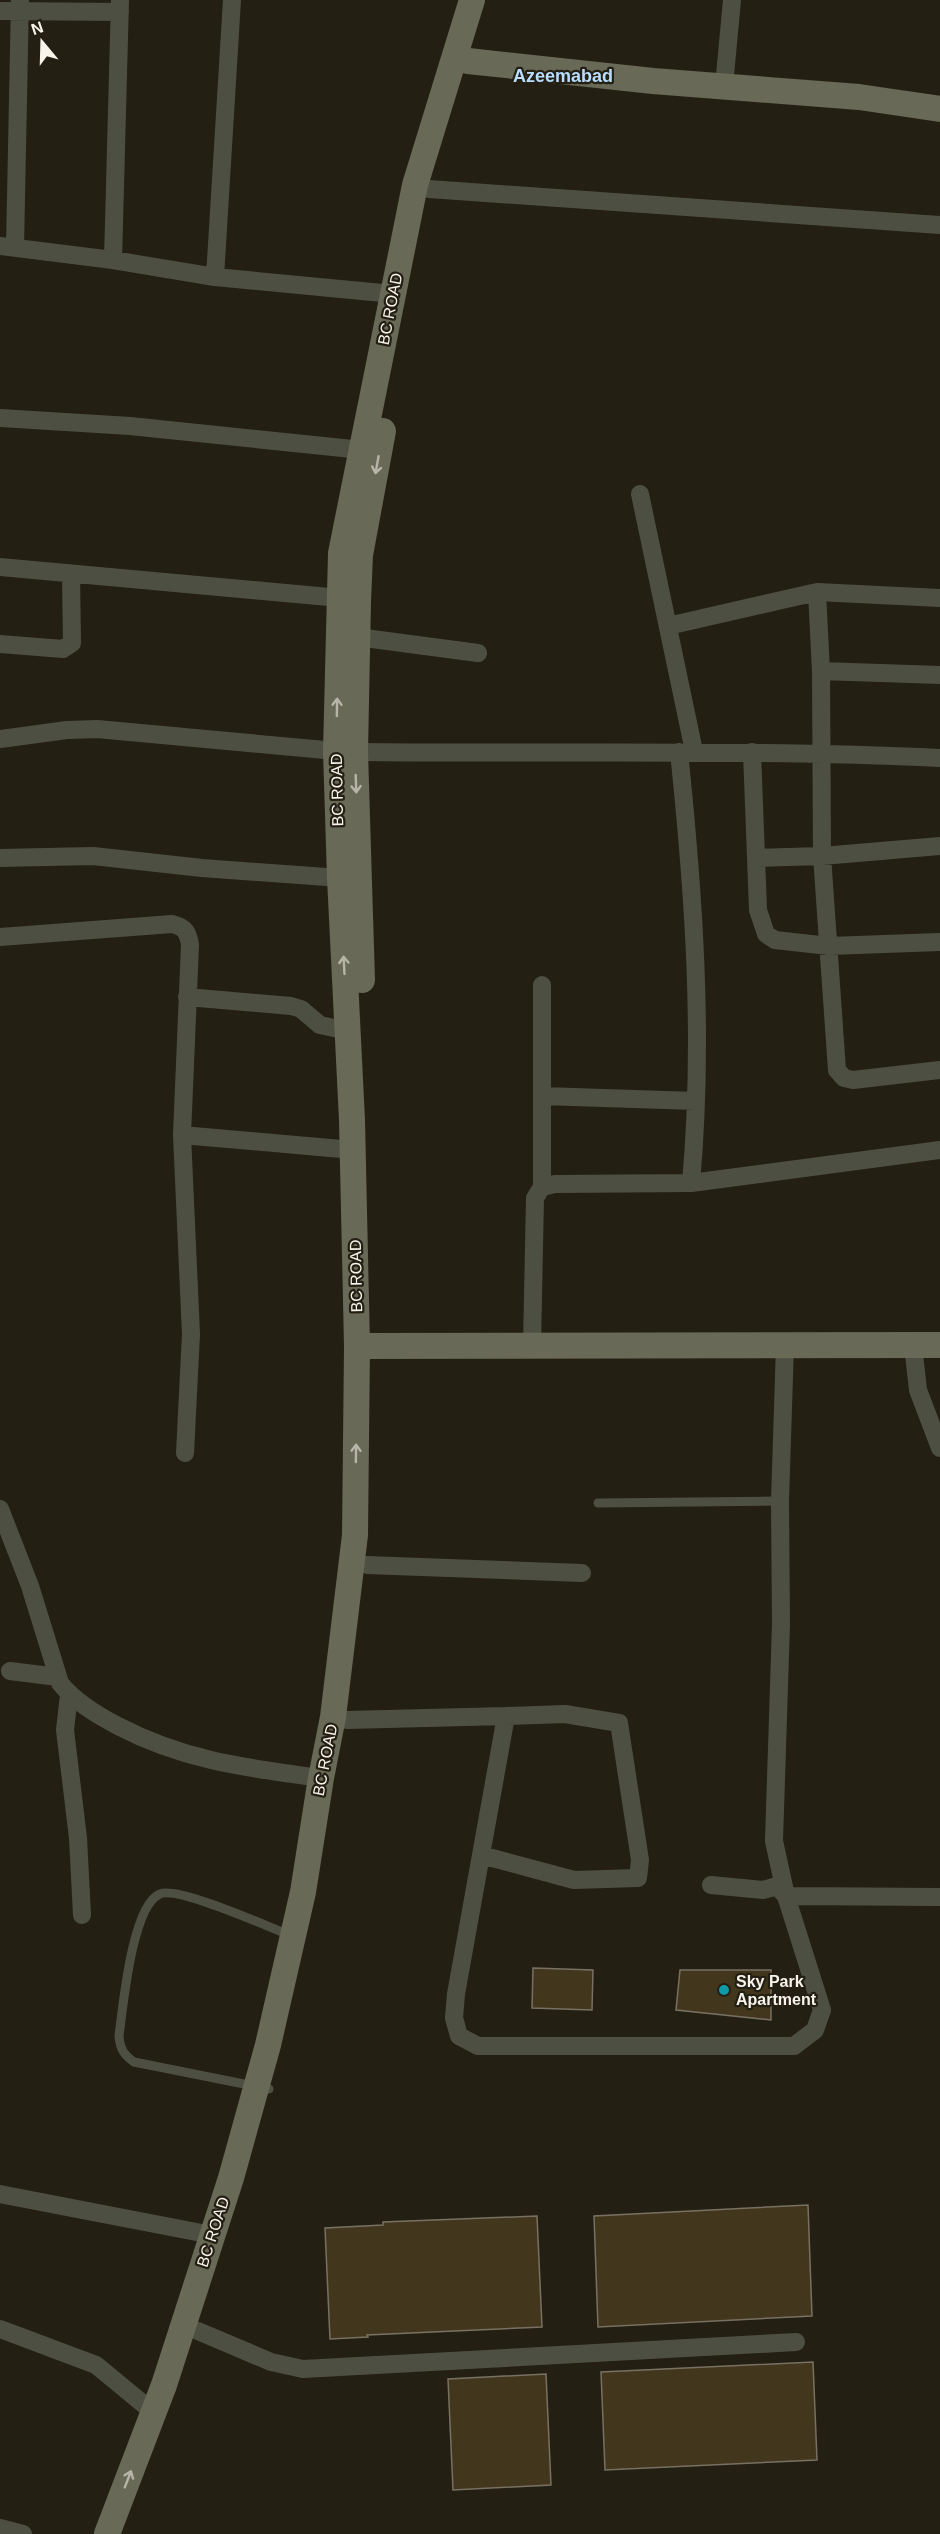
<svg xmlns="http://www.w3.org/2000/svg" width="940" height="2534" font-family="Helvetica,sans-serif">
	<rect width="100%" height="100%" fill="#241f13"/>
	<path fill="#42371d" stroke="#787163" stroke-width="1.5" d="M533,1968L593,1970L592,2010L532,2008Z
		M680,1970H771V2020L676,2010Z
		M808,2205L812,2316L598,2327L594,2216Z
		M537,2216L542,2327L367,2335L368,2337L330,2339L325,2228L383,2225V2222Z
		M813,2362L817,2460L605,2470L601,2372Z
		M546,2374L551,2485L453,2490L448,2379Z"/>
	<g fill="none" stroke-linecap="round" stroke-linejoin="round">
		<path stroke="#4e4f43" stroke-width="9" d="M598,1503L780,1501
			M269,2089L134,2062C124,2055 120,2049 119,2036C123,2007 132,1905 160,1894C178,1886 268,1927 290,1935"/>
		<path stroke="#4e4f43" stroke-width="18" d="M120,0L113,260L215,277L393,294
			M0,11L120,12
			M724,86L732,0
			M429,189L940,225
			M0,246L113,260
			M15,247L20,0
			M215,277L232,0
			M0,418L130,426L362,450
			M640,494L694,751
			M0,567L351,599
			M817,592L940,598
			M668,626L817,592L821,671L822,856L837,1070L844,1078L853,1080L940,1070
			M357,637L478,653
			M0,644L63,649L72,643L71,574
			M821,671L940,675
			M0,739L67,730L97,729L336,751
			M355,752C550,754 745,749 940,758
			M752,752L758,910L766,934L775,940L829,946L940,942
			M0,858L93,856L202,868L340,878
			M756,858L822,856L940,846
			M0,937L172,924C185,927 188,932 190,945L182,1135L191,1334L185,1453
			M542,985V1187
			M187,997L291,1006L301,1009L320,1025L348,1031
			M542,1096L696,1101
			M182,1135L353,1150
			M691,1183L940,1150
			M532,1345L535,1198L542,1187L555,1184L691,1183C704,1039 694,896 679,752
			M785,1345L780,1501L781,1624L774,1841L786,1896
			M913,1345L918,1390L940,1448
			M0,1509L30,1586L60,1683C75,1702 97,1715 118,1726C185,1761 247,1768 321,1778
			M367,1565L582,1573
			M10,1671L58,1677
			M69,1695L65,1730L78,1838L82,1915
			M347,1720L506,1716L456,1994L454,2018L459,2036L478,2046H794L815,2030L822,2010L786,1896L940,1897
			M481,1855L574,1880L638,1878L640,1860L619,1723L565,1714L506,1716
			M711,1885L763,1890L777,1886L786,1896
			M0,2194L212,2235
			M0,2329L96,2365L153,2412
			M198,2331L271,2362L303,2369L796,2342
			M0,2528L23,2534"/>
		<path stroke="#686956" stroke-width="26" d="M455,57L468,61L653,81L859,97L940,109
			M362,980L355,752L358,601L360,555L383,431
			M357,1346L940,1345
			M107,2534L164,2385L231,2178L268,2045L303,1892L321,1778L333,1717L355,1535L357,1346L352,1120L340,878L336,751L341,553L415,185L472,0"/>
	</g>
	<defs><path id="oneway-shaft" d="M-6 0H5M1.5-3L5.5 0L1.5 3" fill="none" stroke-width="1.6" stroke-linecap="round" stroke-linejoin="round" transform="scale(1.5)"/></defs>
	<g stroke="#b7b5a8">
		<use href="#oneway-shaft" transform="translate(377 465) rotate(100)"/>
		<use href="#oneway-shaft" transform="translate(337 707) rotate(-89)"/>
		<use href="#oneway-shaft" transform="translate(356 784) rotate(88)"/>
		<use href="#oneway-shaft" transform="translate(344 965) rotate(-93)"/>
		<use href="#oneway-shaft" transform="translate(356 1453) rotate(-89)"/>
		<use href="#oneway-shaft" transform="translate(128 2479) rotate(-69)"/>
	</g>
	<circle fill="#0f9aa8" stroke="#241f13" stroke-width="2" cx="724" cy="1990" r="6"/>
	<g text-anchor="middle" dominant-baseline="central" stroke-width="4.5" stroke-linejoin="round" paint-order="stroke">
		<g font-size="16" fill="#f8f4ec" stroke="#241f13">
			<text transform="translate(390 309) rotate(-79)">BC ROAD</text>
			<text transform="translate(337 790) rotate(-91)">BC ROAD</text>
			<text transform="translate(356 1276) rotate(-91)">BC ROAD</text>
			<text transform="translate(325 1760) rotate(-79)">BC ROAD</text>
			<text transform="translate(213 2232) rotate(-72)">BC ROAD</text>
		</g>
		<g font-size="16" font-weight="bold" fill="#f8f4ec" stroke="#241f13" text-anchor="start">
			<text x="736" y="1981">Sky Park<tspan x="736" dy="18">Apartment</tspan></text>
		</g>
		<g font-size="18" font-weight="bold" fill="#b8ddfe" stroke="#241f13">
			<text x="563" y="76">Azeemabad</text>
		</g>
	</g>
	<g transform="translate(42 42) rotate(341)" stroke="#241f13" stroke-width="4.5" paint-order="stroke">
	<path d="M0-4.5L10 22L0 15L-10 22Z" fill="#f8f4ec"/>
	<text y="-9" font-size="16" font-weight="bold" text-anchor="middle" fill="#f8f4ec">N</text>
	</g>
</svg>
